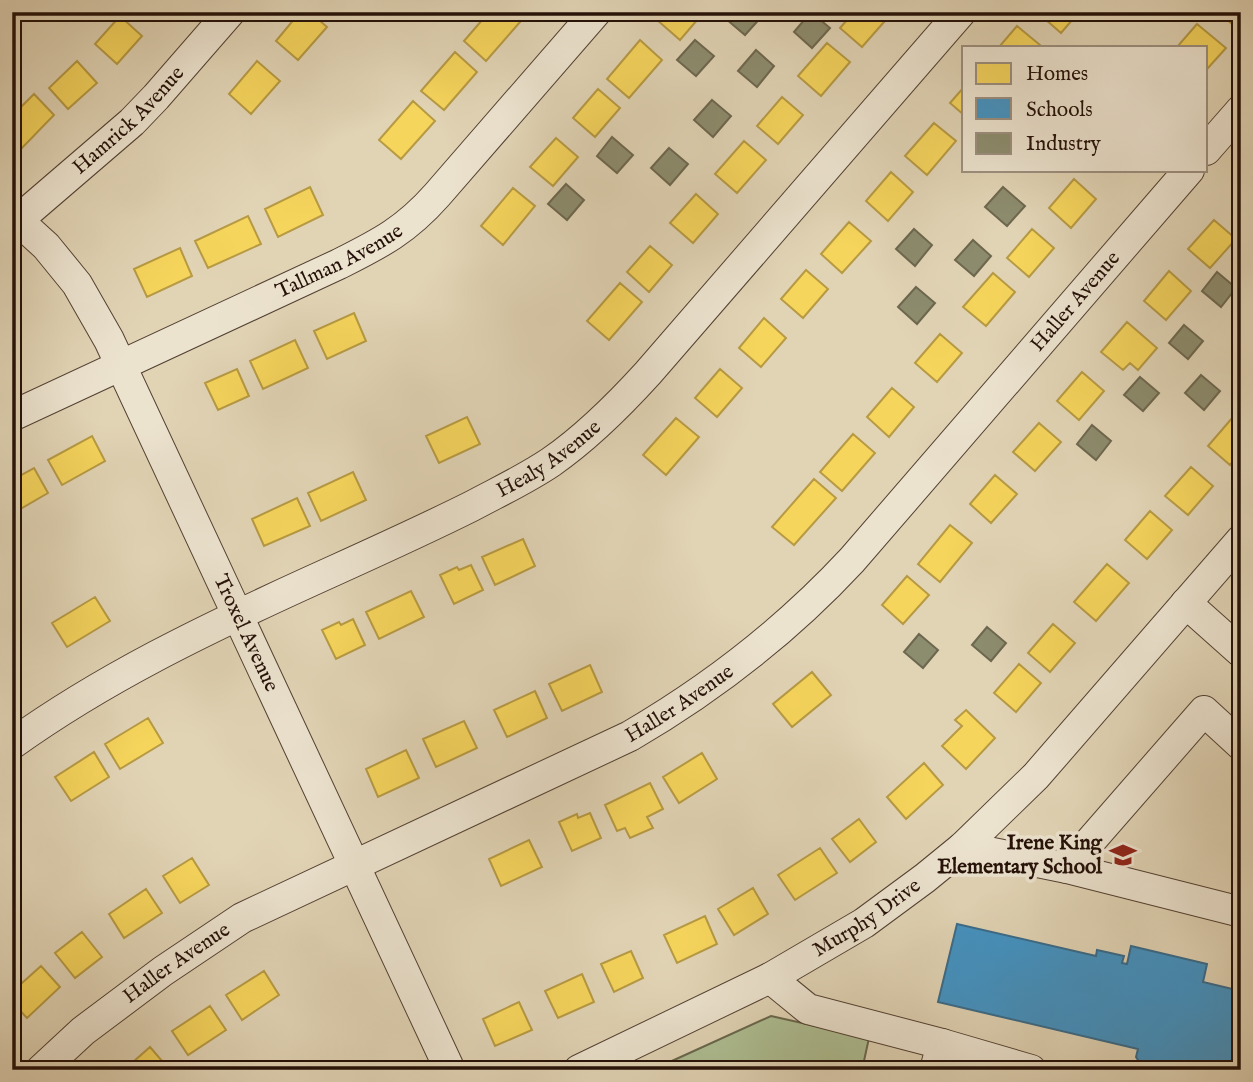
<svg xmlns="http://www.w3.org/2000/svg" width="1253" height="1082" font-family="'IM FELL English',serif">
	<rect width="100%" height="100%" fill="#e1d4b5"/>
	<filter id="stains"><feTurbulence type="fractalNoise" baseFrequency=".00286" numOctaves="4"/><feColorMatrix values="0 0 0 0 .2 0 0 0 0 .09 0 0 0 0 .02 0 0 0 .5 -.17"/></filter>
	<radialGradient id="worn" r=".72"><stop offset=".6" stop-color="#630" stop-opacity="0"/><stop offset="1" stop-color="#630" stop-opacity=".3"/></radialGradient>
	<path fill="#adbe92" stroke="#68674d" stroke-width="2" d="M771,1016L869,1038L862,1070H652Z"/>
	<path fill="#f6d55c" stroke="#b79a43" stroke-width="2" d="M300,12H310L327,27L298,60L276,41Z
		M489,12H508L520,22L486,61L464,41Z
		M664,12H704L680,40L657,20Z
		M854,12H890L891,14L862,47L840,28Z
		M1037,12H1079L1061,33Z
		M1218,12H1241V31H1240Z
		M120,16L142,36L117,64L95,44Z
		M1197,24L1226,48L1208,68L1206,66V47H1177Z
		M1017,26L1040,45L1038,47H999Z
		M640,40L662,60L629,98L607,79Z
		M827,43L850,62L821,96L798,76Z
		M455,52L477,72L444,110L421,91Z
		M77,61L97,83L68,109L49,88Z
		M257,61L280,81L251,114L229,94Z
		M964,87V115L950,103Z
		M598,89L620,108L595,137L573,118Z
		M34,94L54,115L19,151L12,144V116Z
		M782,97L803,115L778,144L757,126Z
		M413,101L435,121L401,159L379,140Z
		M934,123L956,141L927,175L905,156Z
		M556,138L578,157L553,186L530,167Z
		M744,141L766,160L737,193L715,174Z
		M891,172L913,192L888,221L866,201Z
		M1074,179L1096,199L1071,228L1049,208Z
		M310,187L323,215L278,237L265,209Z
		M513,188L535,206L503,245L481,226Z
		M696,194L718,214L693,243L670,223Z
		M248,216L261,244L208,268L195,241Z
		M1214,220L1236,239L1210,268L1188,249Z
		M849,222L871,241L842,273L821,254Z
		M1032,229L1054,248L1029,277L1007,258Z
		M650,246L672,265L649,292L627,272Z
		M180,248L192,276L147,297L134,269Z
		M806,270L828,289L803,318L781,299Z
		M1169,271L1191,291L1166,320L1144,301Z
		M993,273L1015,292L986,326L963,307Z
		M620,283L642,302L609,340L587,321Z
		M354,313L366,341L327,359L314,331Z
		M764,318L786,338L761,367L739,348Z
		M1127,322L1157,348L1138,370L1130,363L1123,370L1101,352Z
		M940,334L962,353L937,382L915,363Z
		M295,340L308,368L263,389L250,361Z
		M237,369L249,396L218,410L205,383Z
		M720,369L742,388L717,417L695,398Z
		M1082,372L1104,391L1079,420L1057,401Z
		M892,388L914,407L889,437L867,417Z
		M467,417L480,444L439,463L426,436Z
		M1233,417L1241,424V452L1230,465L1208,446Z
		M676,418L699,437L666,475L643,455Z
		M1039,423L1061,442L1035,471L1013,452Z
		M853,434L875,453L842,491L820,472Z
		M92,436L105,461L62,485L48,460Z
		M1191,467L1213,486L1188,515L1165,496Z
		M34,468L48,493L17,511L12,501V480Z
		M353,472L366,500L321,521L308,493Z
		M995,475L1017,494L991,523L970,504Z
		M814,479L836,498L794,545L772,527Z
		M297,498L310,526L264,546L252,519Z
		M1150,511L1172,530L1147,559L1125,540Z
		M950,525L972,543L940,582L918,564Z
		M523,539L535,566L495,585L482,557Z
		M1107,564L1129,583L1096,621L1074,602Z
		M471,565L483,590L454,604L440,575L457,567L459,570Z
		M907,576L929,595L903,624L882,605Z
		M411,591L424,617L379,639L366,612Z
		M95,597L110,621L67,647L52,623Z
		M353,619L365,645L336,659L322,630L339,622L341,625Z
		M1053,624L1075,643L1050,672L1028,653Z
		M1019,664L1041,683L1016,712L994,693Z
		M590,665L602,692L562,711L549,684Z
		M812,672L831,695L792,727L773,704Z
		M535,691L547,718L507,737L494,710Z
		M966,710L995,738L966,769L942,746L962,726L955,720Z
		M148,718L163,743L120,769L105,744Z
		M464,721L477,748L436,767L423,739Z
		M406,750L419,778L378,797L366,769Z
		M94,752L109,777L71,801L55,777Z
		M702,753L717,779L679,803L663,777Z
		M924,763L943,785L906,819L887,797Z
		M650,783L663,809L647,817L653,828L630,838L625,828L617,831L605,805Z
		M590,813L601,838L572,851L559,822L577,814L578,818Z
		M859,819L876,842L850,862L832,839Z
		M529,840L542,867L501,886L489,859Z
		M820,848L837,873L795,900L778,875Z
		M192,858L209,885L180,903L163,876Z
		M753,888L768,914L734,935L718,909Z
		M146,889L162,913L124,938L109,914Z
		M705,916L717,944L677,963L664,935Z
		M82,932L102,957L75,978L55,953Z
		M631,951L643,978L614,992L601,964Z
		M41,966L60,987L27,1018L12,1002V992Z
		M264,971L279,995L242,1020L226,995Z
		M582,974L594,1002L558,1018L545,991Z
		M519,1002L532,1030L495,1046L483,1019Z
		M210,1006L226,1030L188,1055L172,1031Z
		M150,1047L169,1069L124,1070Z"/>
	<path fill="#4393c3" stroke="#3a6c8b" stroke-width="2" d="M957,924L1096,956L1097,950L1124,956L1122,963L1127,964L1131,946L1207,964L1203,982L1241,991V1070H1141L1142,1066L1136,1057L1138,1049L938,1002Z"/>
	<path fill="#8c8c6e" stroke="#6d674f" stroke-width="2" d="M732,12H760L763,15L745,35L726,19Z
		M811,12L830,28L812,48L794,32Z
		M695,40L714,56L696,76L677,60Z
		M756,50L774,66L757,87L738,71Z
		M712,100L731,116L713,137L694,120Z
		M612,137L633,155L617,173L597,156Z
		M669,148L688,164L670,185L651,168Z
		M566,184L584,200L567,220L548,204Z
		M1003,187L1025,206L1007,226L985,207Z
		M914,229L932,245L915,266L896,249Z
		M973,240L991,256L974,276L955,260Z
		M1217,272L1236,288L1221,307L1202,291Z
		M916,287L935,303L917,324L898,307Z
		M1184,325L1203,341L1188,359L1169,343Z
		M1201,375L1220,391L1204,410L1185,393Z
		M1140,377L1159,393L1143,411L1124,395Z
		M1092,425L1111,441L1096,460L1077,444Z
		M987,627L1006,643L991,661L972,645Z
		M919,634L938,650L923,668L904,652Z"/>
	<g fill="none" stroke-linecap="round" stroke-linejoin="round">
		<defs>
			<g id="minor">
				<path d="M1206,150L1241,110"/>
				<path id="s1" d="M12,215L46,246L77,284L109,340L450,1070"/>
				<path id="s2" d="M18,220L132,122L156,97L230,12"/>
				<path id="s3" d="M12,416L339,264C381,243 406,230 437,195L596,12"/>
				<path d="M1186,603L1241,652"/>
				<path id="s4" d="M12,744C104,678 206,629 309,582C364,557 418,533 472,506C498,492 526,479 551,462C587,437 618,406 648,373L961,12"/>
				<path d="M963,847L1067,868L1241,912"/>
				<path d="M1067,868L1204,711L1241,745"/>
				<path d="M770,978L808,1009L942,1044L1031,1070"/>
				<path id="s5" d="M41,1070L83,1031L163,971L242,918L630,736C714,687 786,631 852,560L1189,170"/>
				<path id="s6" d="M579,1070L770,978L864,923L925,878L963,847L1036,776L1241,540"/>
				<path d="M935,1070L942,1044"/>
			</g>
		</defs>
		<use href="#minor" stroke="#534133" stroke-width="32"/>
		<use href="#minor" stroke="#ece3cf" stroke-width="30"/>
	</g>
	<defs>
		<symbol id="school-bare" viewBox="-9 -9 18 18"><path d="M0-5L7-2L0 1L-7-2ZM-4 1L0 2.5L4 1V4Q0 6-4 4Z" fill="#8f2418" stroke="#ece3cf" stroke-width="2.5" paint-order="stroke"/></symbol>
	</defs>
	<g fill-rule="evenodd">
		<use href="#school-bare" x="1104" y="836" width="38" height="38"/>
	</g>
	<g text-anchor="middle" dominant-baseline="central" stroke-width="7" stroke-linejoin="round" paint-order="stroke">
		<g font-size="21" fill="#241008" stroke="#ece3cf">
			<text stroke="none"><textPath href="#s2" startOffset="149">Hamrick Avenue</textPath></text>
			<text stroke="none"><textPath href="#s3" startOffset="362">Tallman Avenue</textPath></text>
			<text stroke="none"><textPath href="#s5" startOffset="1307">Haller Avenue</textPath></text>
			<text stroke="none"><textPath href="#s4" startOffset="609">Healy Avenue</textPath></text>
			<text stroke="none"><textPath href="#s1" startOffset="483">Troxel Avenue</textPath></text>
			<text stroke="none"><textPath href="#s5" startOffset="740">Haller Avenue</textPath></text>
			<text stroke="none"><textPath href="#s6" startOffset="326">Murphy Drive</textPath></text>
			<text stroke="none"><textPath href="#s5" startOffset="173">Haller Avenue</textPath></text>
		</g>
		<g font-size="21" font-weight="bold" fill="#241008" stroke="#ece3cf" text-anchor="end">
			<text x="1102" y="843">Irene King<tspan x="1102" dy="24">Elementary School</tspan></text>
		</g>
	</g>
	<rect width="1253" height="1082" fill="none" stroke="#e1d4b5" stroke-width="42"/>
	<rect x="14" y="14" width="1225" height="1054" fill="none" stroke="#241008" stroke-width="3.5"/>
	<rect x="21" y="21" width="1211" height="1040" fill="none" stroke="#241008" stroke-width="2"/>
	<rect x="962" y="46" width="245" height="126" fill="#ece3cf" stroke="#9c8f7f" stroke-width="2"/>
	<rect x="976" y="63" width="35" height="21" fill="#f6d55c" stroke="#9c8f7f" stroke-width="2"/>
	<text x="1026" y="80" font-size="21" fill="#241008">Homes</text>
	<rect x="976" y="98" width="35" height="21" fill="#4393c3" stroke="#9c8f7f" stroke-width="2"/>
	<text x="1026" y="116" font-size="21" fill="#241008">Schools</text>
	<rect x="976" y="133" width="35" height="21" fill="#8c8c6e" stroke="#9c8f7f" stroke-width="2"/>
	<text x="1026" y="150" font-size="21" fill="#241008">Industry</text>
	<rect width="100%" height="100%" filter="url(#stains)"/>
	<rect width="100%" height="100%" fill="url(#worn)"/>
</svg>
